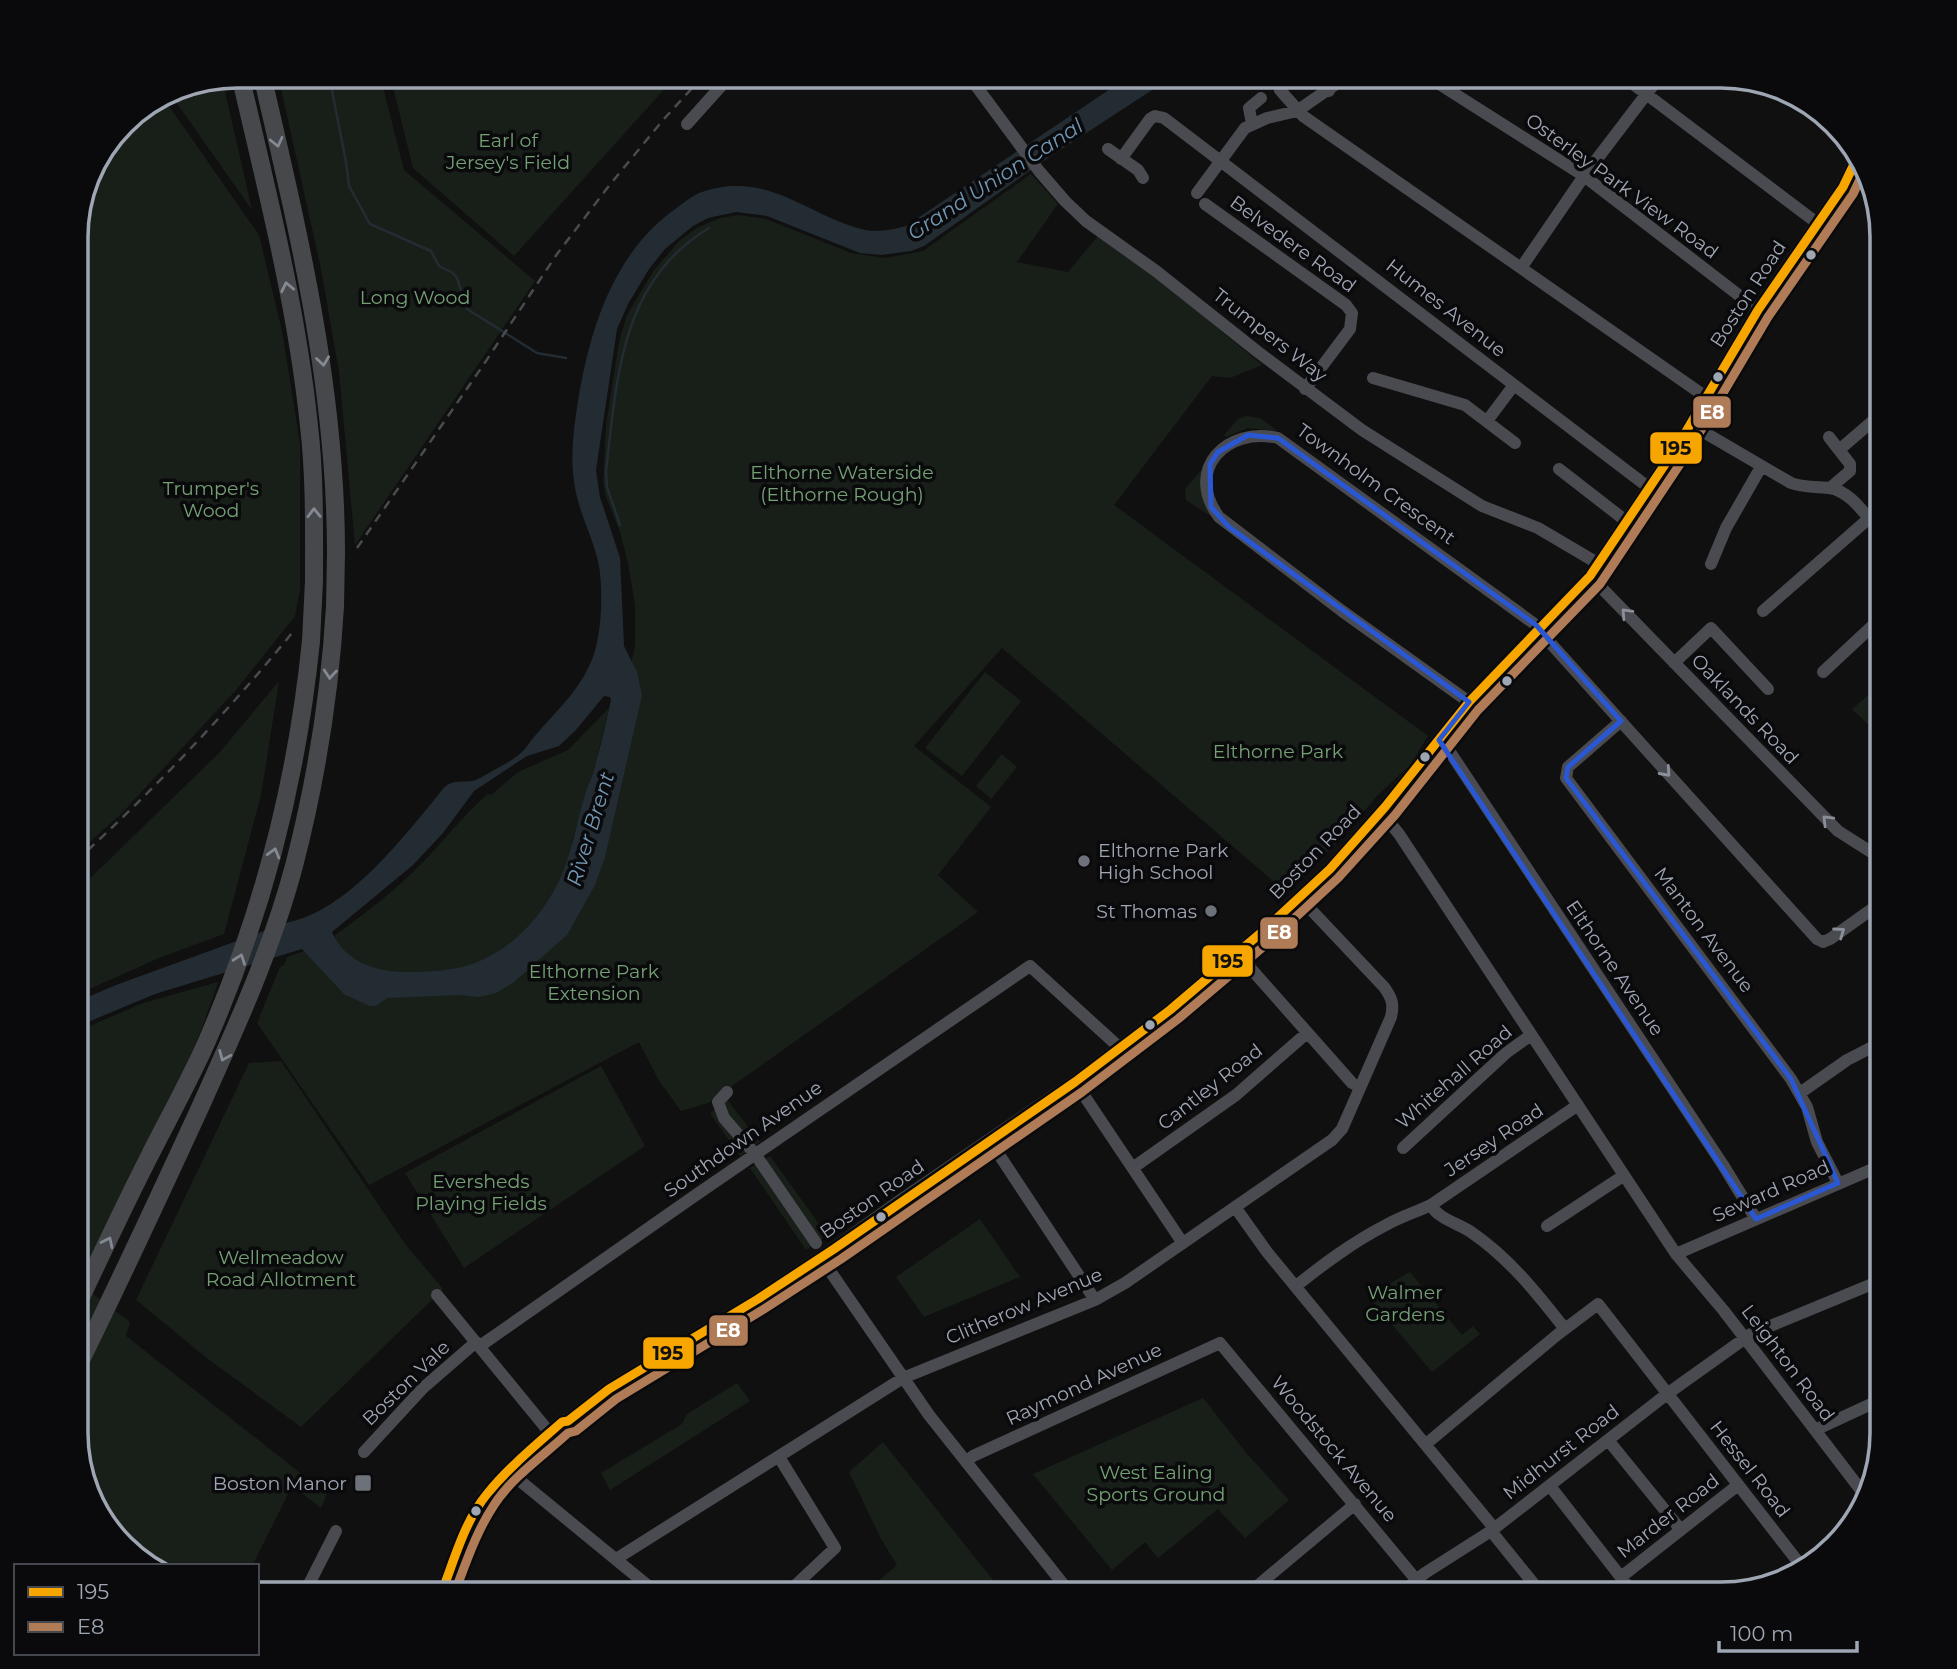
<svg xmlns="http://www.w3.org/2000/svg" width="1957" height="1669" font-family="Montserrat,sans-serif">
	<rect width="100%" height="100%" fill="#101010"/>
	<path fill="#181f19" d="M278,75H380L404,170L535,281L355,545L339,372L321,269Z
		M390,75H677L514,256L413,168Z
		M222,78L252,210L169,92L175,87Z
		M162,96L259,235L282,331L300,443V589L295,616L236,690L121,814L76,854V226L92,166L130,116Z
		M1031,174L1058,204L1017,262L1068,272L1098,236L1148,270L1262,365L1230,378L1212,376L1114,505L1428,736L1410,765L1377,796L1334,846L1286,892L1002,648L914,746L991,807L938,875L978,912L708,1103L681,1111L658,1079L639,1042L369,1185L257,1023L280,967L284,965L287,957L304,951L307,954L336,939L334,936C364,914 395,891 421,864C444,841 463,815 488,794L491,795L518,772L568,750L609,708L596,762L572,842L588,851L635,646V605L628,563L620,532L606,497L603,481L606,426L619,342L627,315L654,270L680,240L697,228L720,218L739,215L766,219L851,253L885,258L923,251Z
		M1246,416L1260,418L1278,431L1248,428L1226,437L1224,435L1238,419Z
		M1204,467V502L1212,517L1186,500L1185,489Z
		M985,672L1021,701L962,776L925,748Z
		M279,681L261,795L224,934L159,958L76,995V892L220,752Z
		M1882,683V738L1852,709Z
		M1002,754L1017,767L991,799L976,786Z
		M218,982C187,1080 134,1171 88,1263L76,1251V1032L143,1003Z
		M281,1061L405,1244L443,1289L301,1427L208,1359L136,1300L249,1063Z
		M601,1066L645,1146L464,1268L405,1173Z
		M728,1101L760,1142L740,1156L710,1113Z
		M770,1156L827,1235L806,1250L750,1168Z
		M980,1219L1020,1277L924,1317L896,1277Z
		M1410,1272L1462,1335L1473,1326L1480,1334L1432,1372L1368,1296Z
		M76,1281L130,1322L126,1336L327,1494L321,1508L292,1486L252,1566H150L130,1553L92,1503L76,1442Z
		M737,1383L750,1401L610,1490L601,1473L682,1424L687,1414Z
		M1203,1398L1248,1455L1289,1500L1245,1538L1218,1509L1158,1558L1145,1542L1112,1570L1033,1474Z
		M883,1442L887,1447L1004,1594H864L897,1565L881,1539L849,1472Z"/>
	<path fill="#232c32" fill-rule="evenodd" d="M1131,75H1175L1045,160L924,246L911,251L881,255L860,253L767,216L736,212L708,218L693,226L665,249L649,269L628,304L617,329L596,470L600,497L620,558L624,646L637,672L642,695L605,857L595,885L567,935L514,982L496,993L479,997L460,995L387,998L376,1006H370L344,994L302,949L155,994L76,1027V1002L116,985L289,922C349,910 406,834 443,789C454,776 467,786 480,778C493,770 512,762 523,751C527,747 530,741 534,737C557,710 582,689 594,654C602,630 604,582 597,557C590,531 577,508 574,481C570,454 574,427 578,401C590,328 614,251 678,207C685,202 693,195 702,192C767,170 805,214 861,229C876,233 891,230 906,226ZM604,696L610,697L611,700C606,721 602,742 596,762C593,776 586,789 583,802C577,823 573,844 566,864C551,906 518,947 475,963C454,971 428,972 406,972C376,972 345,962 332,932L413,865L443,833L474,791L527,756L559,746L576,730Z"/>
	<g fill="none" stroke-linecap="round" stroke-linejoin="round">
		<path stroke="#232c32" stroke-width="2.5" d="M329,75L346,162L349,186L370,224L431,251L439,266L453,273L457,278L467,309L537,353L566,358
			M620,525L607,487L606,471C617,379 620,281 709,228"/>
		<path stroke="#4a4b50" stroke-width="12" d="M968,75L1039,171L1065,201L1086,221L1156,271L1258,352L1362,430L1482,506L1538,528L1599,564
			M1310,75L1329,91
			M1425,75L1584,176L1758,310
			M1621,75L1817,223
			M1285,78L1280,90L1303,116L1706,397
			M687,124L731,75
			M1252,124L1249,108L1261,98
			M1108,149L1138,170L1143,178
			M1121,159L1150,119L1155,116L1164,118L1648,487
			M1197,193L1245,128L1267,118L1297,111L1349,75
			M1205,204L1346,305L1352,313L1350,329L1305,389
			M1521,268L1584,176L1661,75
			M1373,378L1465,405L1515,443
			M1487,421L1514,385
			M1690,424L1791,483C1804,488 1815,486 1829,488C1852,491 1867,518 1882,534
			M1829,437L1839,450
			M1559,469L1626,521
			M1830,488L1850,471V464L1839,450L1882,413
			M1711,564L1726,528L1761,467
			M1590,576L1838,831L1882,859
			M1763,611L1882,507
			M1674,663L1711,628L1768,689
			M1823,672L1882,617
			M1469,702L1342,611L1219,517C1184,470 1226,426 1278,438L1536,625L1544,636L1817,939L1823,942L1830,939L1882,902
			M1621,721L1568,767L1566,778L1791,1079L1807,1107L1817,1142L1838,1183
			M1439,740L1448,749L1723,1165L1756,1219
			M1381,812L1399,834L1676,1254L1724,1311L1867,1498
			M1237,953L1352,1083L1360,1087
			M1030,966L1120,1048
			M1075,1082L1182,1242
			M727,1092L718,1102L724,1118L755,1154L816,1243
			M1800,1093L1847,1060L1882,1042
			M990,1141L1095,1300
			M1403,1148L1506,1053L1531,1035
			M1134,1167L1236,1095L1307,1033
			M1431,1205L1578,1105
			M1235,1207L1267,1252L1494,1528
			M1547,1226L1623,1176
			M1676,1254L1882,1165
			M821,1258L929,1415L1071,1594
			M1296,1286C1325,1263 1353,1242 1386,1225C1400,1217 1416,1212 1431,1205C1438,1219 1458,1223 1471,1232C1509,1258 1537,1293 1565,1329
			M437,1295L550,1433
			M480,1346L693,1197L1030,966
			M1815,1430L1882,1399
			M1608,1440L1681,1530
			M1426,1444L1557,1335L1598,1304L1802,1567
			M364,1452L423,1388L476,1342
			M779,1457L835,1548L786,1594
			M966,1462L973,1456L1220,1343L1428,1594
			M508,1471L658,1594
			M1550,1486L1634,1594
			M1491,1531L1542,1594
			M616,1559L903,1378L1095,1300L1125,1283L1332,1140L1342,1129L1391,1017C1394,1004 1392,998 1384,987L1299,897
			M1621,1577L1738,1485
			M309,1585L325,1594
			M304,1594L336,1531
			M1245,1594L1256,1587L1355,1504
			M1399,1594L1425,1573L1491,1531L1667,1394L1751,1334L1882,1280"/>
		<path stroke="#46484b" stroke-width="14" d="M1844,186L1866,170
			M441,1594L465,1531L485,1496L510,1469L562,1422L568,1421L609,1389L758,1299L834,1249L901,1201L1075,1082L1170,1010L1262,932L1330,869L1385,807L1469,702L1540,630L1590,576L1678,445L1758,310L1843,187L1857,158"/>
		<path stroke="#46484b" stroke-width="18" d="M240,75C267,191 297,308 309,426C315,477 314,529 314,581
			M262,75C299,235 336,387 336,553
			M76,1308C100,1257 124,1206 150,1155C169,1117 190,1080 207,1041C263,913 297,780 311,641
			M76,1370C118,1285 158,1199 198,1112C234,1032 271,952 294,866C316,781 330,694 335,606"/>
		<path stroke="#494b4e" stroke-width="2.5" stroke-dasharray="9 7" stroke-linecap="butt" d="M357,548L484,364L557,254L608,187L663,120L704,75
			M76,861C153,791 226,714 292,633"/>
		<path stroke="#46484b" stroke-width="18" d="M335,606L336,553
			M311,641L314,581"/>
		<defs>
			<path id="bus-1" d="M441,1594C454,1561 464,1522 487,1494C509,1467 536,1445 562,1422L568,1421L609,1389L758,1299L834,1249L1075,1082L1170,1010L1262,932L1330,869L1385,807L1469,702L1590,576L1678,445L1758,310L1843,187L1857,158"/>
			<path id="bus-2" d="M454,1594C466,1563 476,1532 494,1505C512,1477 543,1456 568,1433L576,1431L616,1399L764,1309L841,1259L1082,1092L1178,1019L1270,941L1338,878L1395,815L1478,710L1600,584L1688,452L1768,317L1853,194L1865,169"/>
		</defs>
		<use href="#bus-1" stroke="#0a0a0c" stroke-width="14"/>
		<use href="#bus-2" stroke="#0a0a0c" stroke-width="14"/>
		<use href="#bus-1" stroke="#f7a600" stroke-width="9"/>
		<use href="#bus-2" stroke="#b07c57" stroke-width="9"/>
	</g>
	<defs><path id="oneway-chevron" d="M-2-3.5L2.5 0L-2 3.5" fill="none" stroke-width="1.6" stroke-linecap="round" stroke-linejoin="round" transform="scale(1.75)"/></defs>
	<g stroke="#848a94">
		<use href="#oneway-chevron" transform="translate(277 142) rotate(77)"/>
		<use href="#oneway-chevron" transform="translate(287 287) rotate(-102)"/>
		<use href="#oneway-chevron" transform="translate(323 361) rotate(82)"/>
		<use href="#oneway-chevron" transform="translate(314 513) rotate(-91)"/>
		<use href="#oneway-chevron" transform="translate(330 674) rotate(95)"/>
		<use href="#oneway-chevron" transform="translate(274 853) rotate(-74)"/>
		<use href="#oneway-chevron" transform="translate(240 959) rotate(-70)"/>
		<use href="#oneway-chevron" transform="translate(224 1056) rotate(113)"/>
		<use href="#oneway-chevron" transform="translate(108 1242) rotate(-64)"/>
	</g>
	<g stroke="#8a8f9a">
		<use href="#oneway-chevron" transform="translate(1626 613) rotate(-133)"/>
		<use href="#oneway-chevron" transform="translate(1666 772) rotate(48)"/>
		<use href="#oneway-chevron" transform="translate(1827 820) rotate(-135)"/>
		<use href="#oneway-chevron" transform="translate(1840 932) rotate(-35)"/>
	</g>
	<path fill="none" stroke="#2a57d4" stroke-width="5" stroke-linejoin="round" d="M1248,435L1278,438L1536,625L1621,721L1568,767L1566,778L1791,1079L1838,1183L1756,1219L1439,740L1469,702L1229,527L1211,507L1210,464L1218,452Z"/>
	<g fill="#9fa6b3" stroke="#0a0a0c" stroke-width="2.5">
		<circle cx="1811" cy="255" r="6"/>
		<circle cx="1718" cy="377" r="6"/>
		<circle cx="1507" cy="681" r="6"/>
		<circle cx="1425" cy="757" r="6"/>
		<circle cx="1150" cy="1025" r="6"/>
		<circle cx="881" cy="1217" r="6"/>
		<circle cx="476" cy="1511" r="6"/>
	</g>
	<g fill="#6d727a" stroke="#0a0a0c" stroke-width="2.5">
		<circle cx="1084" cy="861" r="7"/>
		<circle cx="1211" cy="911" r="7"/>
		<rect x="354" y="1474" width="18" height="18" rx="3.5"/>
	</g>
	<g text-anchor="middle" dominant-baseline="central" stroke-width="7" stroke-linejoin="round" paint-order="stroke">
		<g font-size="19" fill="#74a074" stroke="#0a0a0c">
			<text x="508" y="140">Earl of<tspan x="508" dy="22">Jersey's Field</tspan></text>
			<text x="415" y="297">Long Wood</text>
			<text x="842" y="472">Elthorne Waterside<tspan x="842" dy="22">(Elthorne Rough)</tspan></text>
			<text x="211" y="488">Trumper's<tspan x="211" dy="22">Wood</tspan></text>
			<text x="1278" y="751">Elthorne Park</text>
			<text x="594" y="971">Elthorne Park<tspan x="594" dy="22">Extension</tspan></text>
			<text x="481" y="1181">Eversheds<tspan x="481" dy="22">Playing Fields</tspan></text>
			<text x="281" y="1257">Wellmeadow<tspan x="281" dy="22">Road Allotment</tspan></text>
			<text x="1405" y="1292">Walmer<tspan x="1405" dy="22">Gardens</tspan></text>
			<text x="1156" y="1472">West Ealing<tspan x="1156" dy="22">Sports Ground</tspan></text>
		</g>
		<g font-size="19" fill="#9fa6b3" stroke="#0a0a0c">
			<text transform="translate(1622 186) rotate(36)">Osterley Park View Road</text>
			<text transform="translate(1293 244) rotate(36)">Belvedere Road</text>
			<text transform="translate(1748 294) rotate(-57)">Boston Road</text>
			<text transform="translate(1446 308) rotate(38)">Humes Avenue</text>
			<text transform="translate(1270 335) rotate(38)">Trumpers Way</text>
			<text transform="translate(1376 484) rotate(36)">Townholm Crescent</text>
			<text transform="translate(1745 709) rotate(46)">Oaklands Road</text>
			<text transform="translate(1315 852) rotate(-46)">Boston Road</text>
			<text transform="translate(1704 930) rotate(53)">Manton Avenue</text>
			<text transform="translate(1615 968) rotate(56)">Elthorne Avenue</text>
			<text transform="translate(1454 1077) rotate(-41)">Whitehall Road</text>
			<text transform="translate(1210 1087) rotate(-38)">Cantley Road</text>
			<text transform="translate(743 1139) rotate(-35)">Southdown Avenue</text>
			<text transform="translate(1494 1140) rotate(-34)">Jersey Road</text>
			<text transform="translate(1771 1191) rotate(-24)">Seward Road</text>
			<text transform="translate(872 1199) rotate(-35)">Boston Road</text>
			<text transform="translate(1024 1306) rotate(-23)">Clitherow Avenue</text>
			<text transform="translate(1788 1363) rotate(53)">Leighton Road</text>
			<text transform="translate(406 1383) rotate(-44)">Boston Vale</text>
			<text transform="translate(1084 1384) rotate(-25)">Raymond Avenue</text>
			<text transform="translate(1334 1449) rotate(50)">Woodstock Avenue</text>
			<text transform="translate(1561 1452) rotate(-38)">Midhurst Road</text>
			<text transform="translate(1750 1469) rotate(52)">Hessel Road</text>
			<text transform="translate(1668 1516) rotate(-38)">Marder Road</text>
		</g>
		<g font-size="19" fill="#9fa6b3" stroke="#0a0a0c" text-anchor="end">
			<text x="1098" y="850" text-anchor="start">Elthorne Park<tspan x="1098" dy="22">High School</tspan></text>
			<text x="1197" y="911">St Thomas</text>
			<text x="347" y="1483">Boston Manor</text>
		</g>
		<g font-size="21" font-style="italic" fill="#7197b3" stroke="#0a0a0c">
			<text transform="translate(995 179) rotate(-33)">Grand Union Canal</text>
			<text transform="translate(590 829) rotate(-73)">River Brent</text>
		</g>
	</g>
	<path d="M0 0H1957V1669H0ZM237 88H1721A149 149 0 0 1 1870 237V1433A149 149 0 0 1 1721 1582H237A149 149 0 0 1 88 1433V237A149 149 0 0 1 237 88Z" fill="#0a0a0c" fill-rule="evenodd"/>
	<path fill="none" stroke="#9fa6b3" stroke-width="3.5" d="M237 88H1721A149 149 0 0 1 1870 237V1433A149 149 0 0 1 1721 1582H237A149 149 0 0 1 88 1433V237A149 149 0 0 1 237 88Z"/>
	<g stroke="#0a0a0c" stroke-width="2.5">
		<rect x="1692" y="395" width="40" height="34" rx="7" fill="#b07c57"/>
		<rect x="1649" y="431" width="54" height="34" rx="7" fill="#f7a600"/>
		<rect x="1259" y="916" width="40" height="34" rx="7" fill="#b07c57"/>
		<rect x="1201" y="944" width="53" height="34" rx="7" fill="#f7a600"/>
		<rect x="708" y="1314" width="41" height="33" rx="7" fill="#b07c57"/>
		<rect x="642" y="1336" width="53" height="34" rx="7" fill="#f7a600"/>
	</g>
	<g font-size="19" text-anchor="middle" font-weight="bold" fill="#fff">
		<text x="1712" y="419">E8</text>
		<text x="1279" y="939">E8</text>
		<text x="728" y="1337">E8</text>
	</g>
	<g font-size="19" text-anchor="middle" font-weight="bold" fill="#111">
		<text x="1676" y="455">195</text>
		<text x="1228" y="968">195</text>
		<text x="668" y="1360">195</text>
	</g>
	<rect x="14" y="1564" width="245" height="91" fill="#0a0a0c" stroke="#46484f" stroke-width="2"/>
	<rect x="28" y="1587" width="35" height="10" fill="#f7a600" stroke="#46484f" stroke-width="2"/>
	<text x="77" y="1599" font-size="21" fill="#9fa6b3">195</text>
	<rect x="28" y="1622" width="35" height="10" fill="#b07c57" stroke="#46484f" stroke-width="2"/>
	<text x="77" y="1634" font-size="21" fill="#9fa6b3">E8</text>
	<path d="M1719 1641v10h138v-10" fill="none" stroke="#9fa6b3" stroke-width="3.5"/>
	<text x="1730" y="1641" font-size="21" fill="#9fa6b3" stroke="#0a0a0c" stroke-width="5" paint-order="stroke">100 m</text>
</svg>
